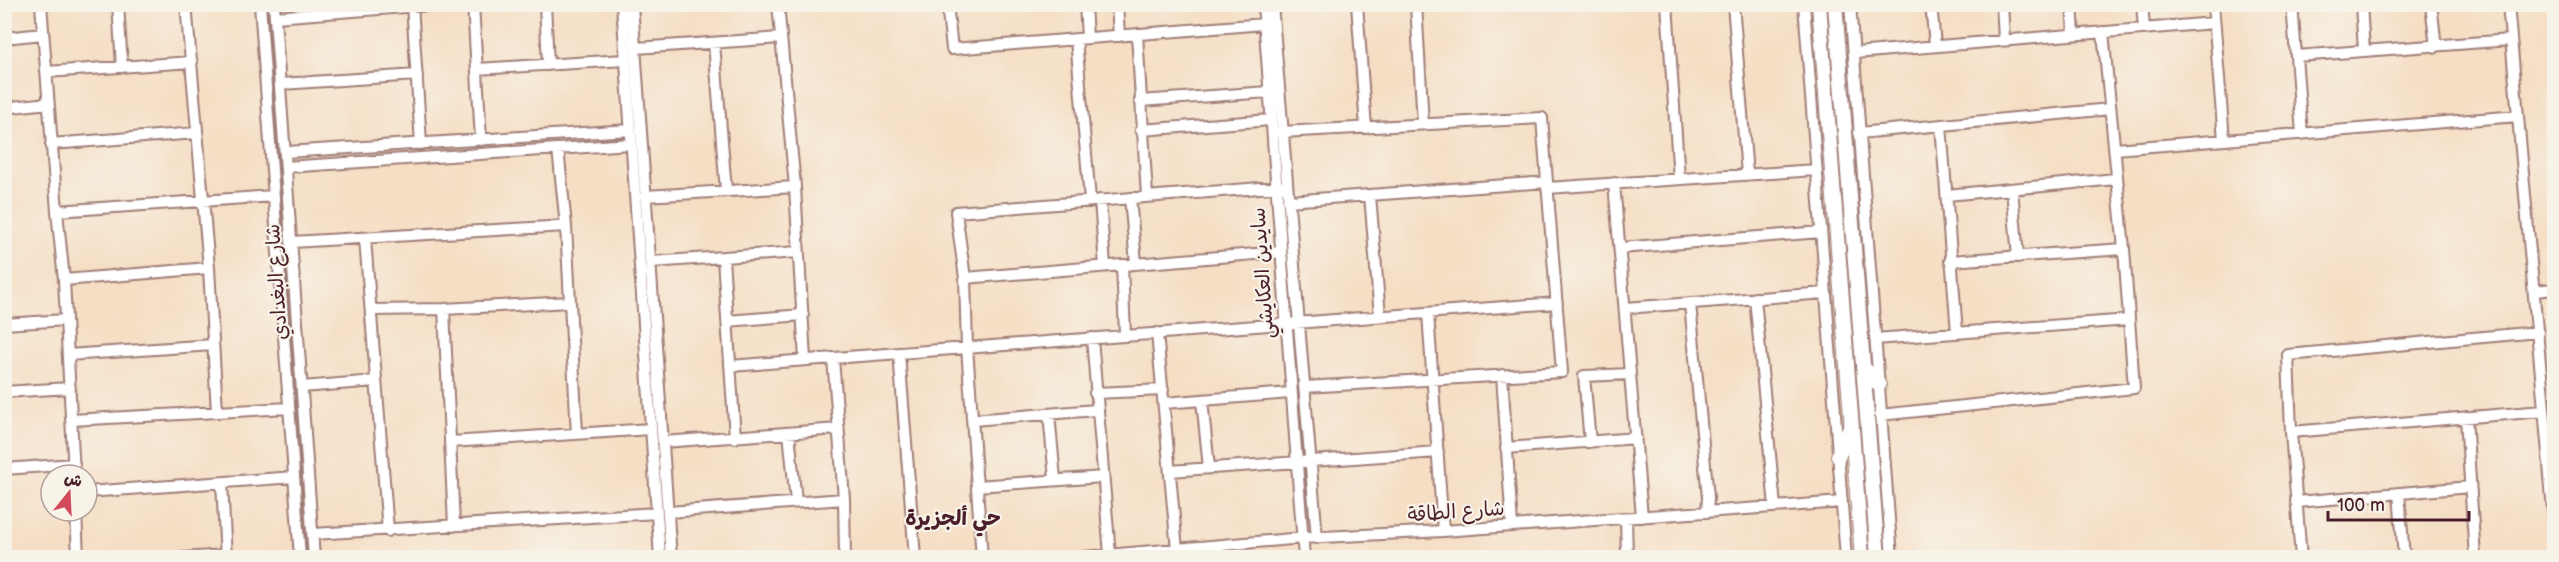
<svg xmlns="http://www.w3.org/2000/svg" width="2559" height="562" font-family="'Balsamiq Sans','Playpen Sans Arabic',sans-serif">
	<rect width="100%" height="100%" fill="#f7f3e8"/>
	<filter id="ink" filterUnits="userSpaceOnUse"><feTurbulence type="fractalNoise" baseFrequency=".0167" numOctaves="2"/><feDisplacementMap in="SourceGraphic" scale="12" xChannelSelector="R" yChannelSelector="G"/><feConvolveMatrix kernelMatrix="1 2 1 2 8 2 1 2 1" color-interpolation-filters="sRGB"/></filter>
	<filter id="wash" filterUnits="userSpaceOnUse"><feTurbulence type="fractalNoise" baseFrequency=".008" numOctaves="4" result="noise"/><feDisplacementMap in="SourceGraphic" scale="24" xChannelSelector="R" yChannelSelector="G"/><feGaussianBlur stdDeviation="1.35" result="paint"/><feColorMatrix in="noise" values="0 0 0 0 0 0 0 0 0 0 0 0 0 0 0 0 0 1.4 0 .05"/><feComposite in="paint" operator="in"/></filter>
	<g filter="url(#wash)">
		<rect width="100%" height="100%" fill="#f5dec4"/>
	</g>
	<g filter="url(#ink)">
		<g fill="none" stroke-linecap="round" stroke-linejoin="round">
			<defs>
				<path id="minor" d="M41,4L57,211L64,280L74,475
					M118,4L122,67
					M186,4L209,268L217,412
					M260,4L300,558
					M274,4L314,558
					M412,4L421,144
					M473,4L481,140
					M545,4L548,65
					M622,4L660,558
					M632,4L671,558
					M778,4L795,187L805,360
					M947,4L952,49L1264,24
					M1085,4L1087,38
					M1117,4L1119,36
					M1263,4L1304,558
					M1272,4L1317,538
					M1357,4L1366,128
					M1416,4L1423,124
					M1667,4L1679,179
					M1733,4L1747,174
					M1804,4L1846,558
					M1850,4L1892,558
					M1931,4L1935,45
					M2002,4L2004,39
					M2072,4L2074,34
					M2142,4L2144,28
					M2213,4L2224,140
					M2292,4L2302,134
					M2361,4L2364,51
					M2431,4L2436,47
					M2508,4L2554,521
					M275,17L444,4
					M1137,34L1147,196
					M4,38L43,34
					M1076,39L1090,200
					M714,43L726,191
					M636,48L781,38
					M1855,53L2214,23
					M2297,56L2510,40
					M477,69L625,60
					M46,72L192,62
					M281,84L417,75
					M1140,101L1269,92
					M4,108L48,103
					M1941,125L1957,333
					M1141,130L1271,120
					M1281,132L1542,118L1562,372L1304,387
					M1859,133L2110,109
					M51,144L197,133
					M558,149L566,226L577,434
					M2115,149L2518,116
					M286,152L630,130
					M286,167L631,144
					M1614,183L1642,517
					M1547,188L1816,170
					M2012,189L2018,257
					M1370,195L1380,316
					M1947,195L2116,179
					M645,196L795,187
					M1130,198L1136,263
					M1100,200L1105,266
					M1288,201L1547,182
					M57,211L274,196
					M365,239L388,531
					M292,242L566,226
					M1620,248L1821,232
					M723,258L735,438
					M1950,261L2124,249
					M651,262L798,252
					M1122,265L1125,334
					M965,278L1280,252
					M64,280L209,268
					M2535,291L2554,289
					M1755,298L1775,507
					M1690,303L1708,498L1707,512
					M1625,308L1826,293
					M444,309L454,526
					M371,310L444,309L570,302
					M1428,313L1443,531
					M727,321L803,315
					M4,324L66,320
					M1157,333L1177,550
					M1092,338L1110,555
					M1875,339L2129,320
					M899,353L915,558
					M68,355L213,345
					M833,358L844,499L845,558
					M730,366L1557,303
					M1502,375L1512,526
					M302,387L376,381
					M4,392L70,388
					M1095,393L1163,390
					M1202,400L1209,468
					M1164,403L1290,393
					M1049,414L1055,479
					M1880,415L2134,388L2124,249L2103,32
					M2466,417L2475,558
					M71,420L289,408
					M973,420L1096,410
					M2291,432L2543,411
					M789,433L796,502
					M450,442L651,429
					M663,442L838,429
					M1590,442L1584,376L1630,374
					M1506,448L1636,438
					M4,469L74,464
					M1170,471L1438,452
					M222,483L226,558
					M977,486L1103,477
					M87,492L294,477
					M2399,493L2404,558
					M2296,502L2470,487
					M76,511L78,558
					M668,512L844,499
					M1626,518L1627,558
					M313,534L657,513
					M183,558L226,555
					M982,558L967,347L965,278L956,212L1286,186
					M1073,558L1303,538L1443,531L1842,502
					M2301,558L2291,432L2288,355L2538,332"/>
				<path id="major" d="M1819,4L1862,558
					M1835,4L1878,558
					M1864,368L1879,385
					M1838,456L1850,427"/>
			</defs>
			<use href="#minor" stroke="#a07e78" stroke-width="14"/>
			<use href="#major" stroke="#a07e78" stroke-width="16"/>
			<use href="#minor" stroke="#fff" stroke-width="10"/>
			<use href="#major" stroke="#fff" stroke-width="14"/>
		</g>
	</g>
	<g text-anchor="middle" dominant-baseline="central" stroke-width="4.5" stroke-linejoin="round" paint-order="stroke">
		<g font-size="20" fill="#4a1f2b" stroke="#f7f3e8">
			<text transform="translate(1263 273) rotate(-94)">سايدين العكايشي</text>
			<text transform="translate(277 282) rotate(-94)">شارع البغدادي</text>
			<text transform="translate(1456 512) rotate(-4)">شارع الطاقة</text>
		</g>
		<g font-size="21" font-weight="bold" fill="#4a1f2b" stroke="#f7f3e8">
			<text x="953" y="518">حي ألجزيرة</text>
		</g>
	</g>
	<rect width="2559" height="562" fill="none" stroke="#f7f3e8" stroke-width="24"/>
	<g transform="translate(69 493) rotate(18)"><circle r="28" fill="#f7f3e8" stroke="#b29e9c" stroke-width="1.5"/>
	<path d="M0-4.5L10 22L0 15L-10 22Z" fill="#d1495b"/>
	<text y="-9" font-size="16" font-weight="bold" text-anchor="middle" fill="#4a1f2b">ش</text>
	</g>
	<path d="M2328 511v9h141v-9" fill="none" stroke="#4a1f2b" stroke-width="3"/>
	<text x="2337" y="511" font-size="18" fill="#4a1f2b" stroke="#f7f3e8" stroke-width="4.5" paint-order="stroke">100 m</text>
</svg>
